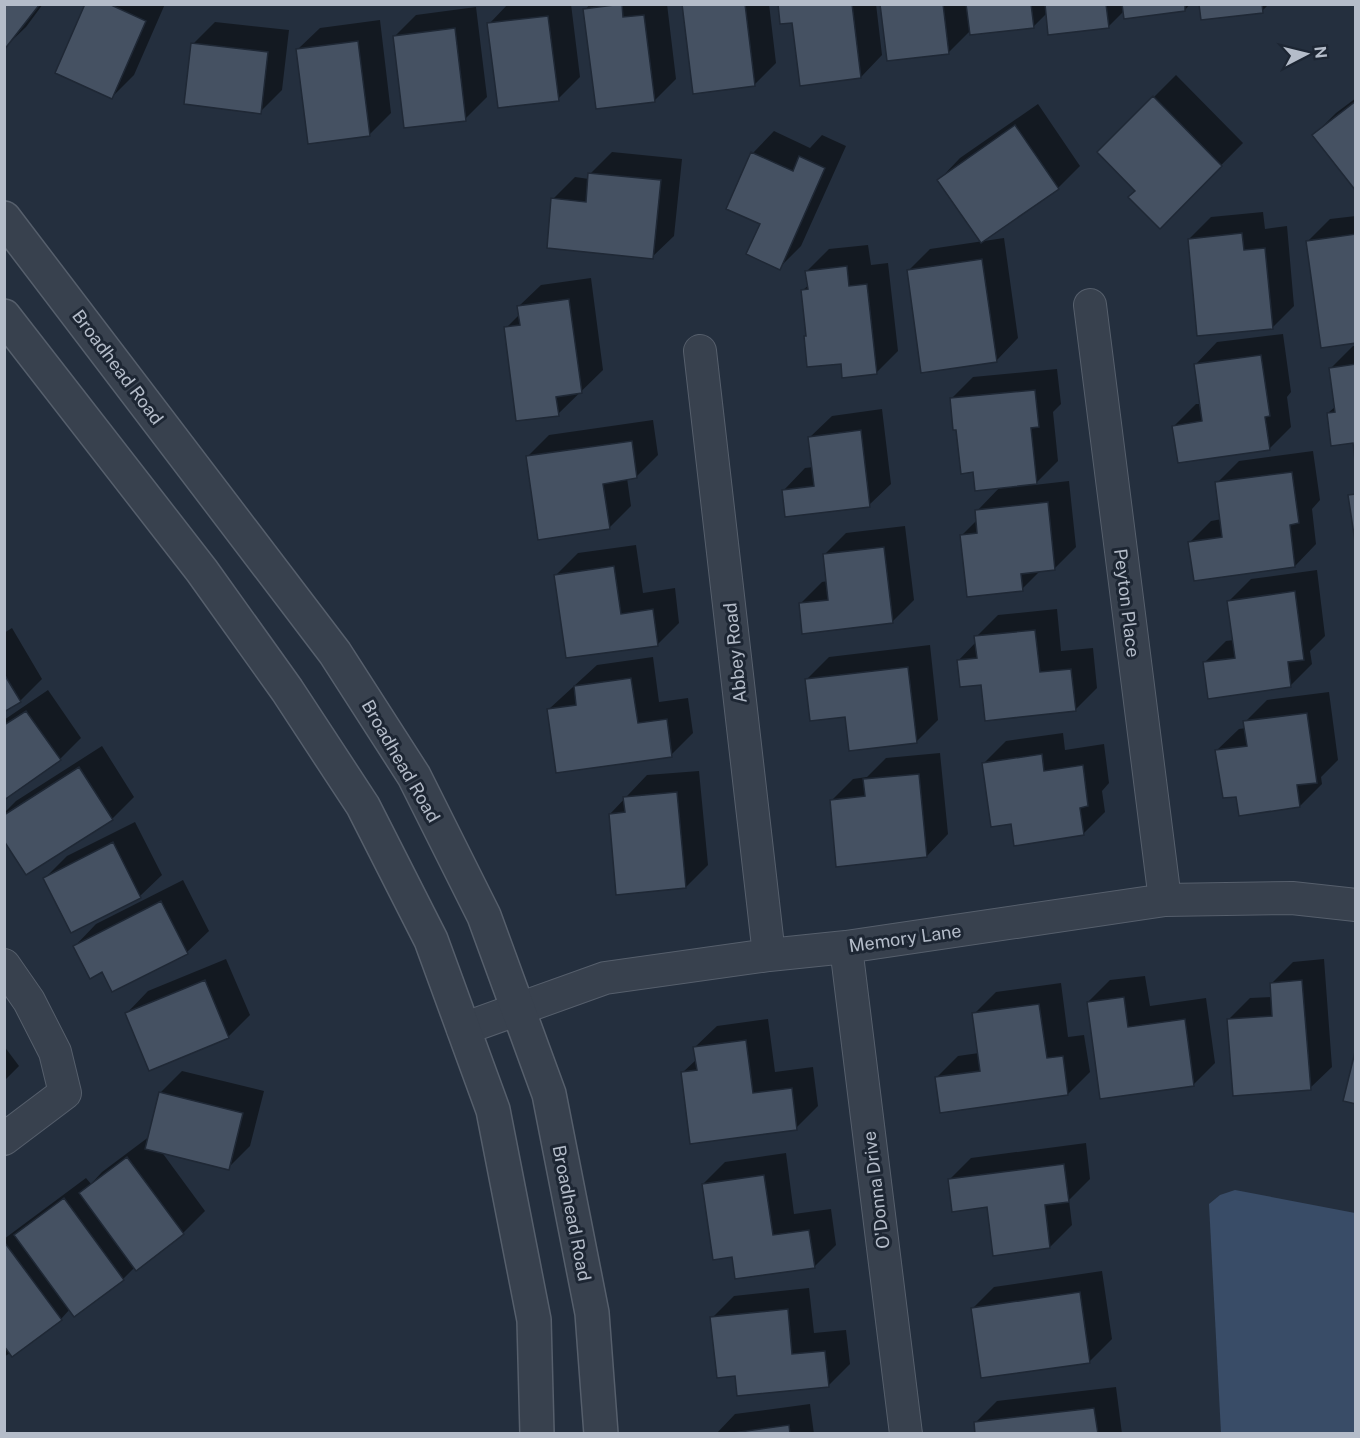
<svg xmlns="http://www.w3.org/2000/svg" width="1360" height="1438" font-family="'Public Sans',sans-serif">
	<rect width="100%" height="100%" fill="#242f3e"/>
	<path fill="#394c67" d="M1235,1190L1355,1213V1433H1221L1209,1204L1220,1195Z"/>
	<path fill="#0007" d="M4,4H43L26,27L4,48Z
		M87,4H165L134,75L112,97Z
		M508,4H571L580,77L558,99L489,24Z
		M590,4H667L676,79L654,101L585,10Z
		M683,4H769L776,63L754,85Z
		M779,4H876L882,55L861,77L794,21Z
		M882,4H1190L1185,10L1124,11L1108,27L1047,13L1034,26L971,30L949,52Z
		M1201,4H1269L1262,11Z
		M476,7L487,97L465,119L394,37L416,15Z
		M380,20L391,113L369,135L298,49L320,28Z
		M215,22L289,30L282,90L260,112L193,44Z
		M1176,75L1243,143L1160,227L1137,191L1099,152Z
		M1356,98V188L1314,135L1336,113Z
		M1038,104L1080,166L1058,188L982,241L939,180L960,158Z
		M774,131L810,148L822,135L846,146L801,246L779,268L762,223L753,153Z
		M612,152L682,159L674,236L652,257L553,199L575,177L589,179L590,174Z
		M1263,212L1265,229L1287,226L1294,306L1272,328L1189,239L1211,217Z
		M1356,216V341L1308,241L1330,219Z
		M1004,238L1018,338L997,360L908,271L930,249Z
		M868,245L871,265L888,263L898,351L876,373L843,362L805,336L808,334L803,290L809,285L807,271L829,249Z
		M591,278L603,370L558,414L506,328L520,314L519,306L541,285Z
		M1283,334L1291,392L1287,397L1291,427L1269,449L1174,426L1196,404H1201L1196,364L1217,342Z
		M1353,346H1356V450L1354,441L1328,413L1336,406L1331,368Z
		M1057,369L1061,404L1053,412L1058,461L1034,485L1069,481L1076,547L1054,569L1041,570L1022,589L962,535L977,520V511L1001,486L974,470L958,428L951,399L973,377Z
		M882,409L891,484L869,505L784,490L805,468L814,467L810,437L832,416Z
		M653,420L658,455L636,477L627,478L631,506L609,528L527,457L549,435Z
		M1313,451L1320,500L1312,509L1316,544L1295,566L1189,543L1211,521L1222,519L1217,483L1239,461Z
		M905,526L914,600L892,622L800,604L822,582L828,581L824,555L846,533Z
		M636,545L643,593L675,588L679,623L658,644L556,575L578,553Z
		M1317,570L1325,636L1310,651L1312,664L1290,686L1204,663L1226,641L1234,640L1229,601L1251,579Z
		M1057,609L1061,651L1093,648L1097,688L1075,710L983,683L958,661L976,642V637L998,615Z
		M12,628L42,679L20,701L4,711V633Z
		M930,645L938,720L916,742L846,715L807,679L829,657Z
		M653,657L659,702L688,698L693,733L671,755L549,709L597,665Z
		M48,690L81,738L60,759L4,798V720Z
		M1329,692L1338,760L1321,777L1322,784L1300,806L1238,795L1217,750L1239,729L1246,728L1245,722L1267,700Z
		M1063,733L1065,750L1104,744L1109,783L1102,791L1105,812L1083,834L984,763L1006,741Z
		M102,746L134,797L113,818L27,873L4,839V813L16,801Z
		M940,753L948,834L927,856L831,801L853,779L867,777L886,758Z
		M699,771L708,865L686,887L610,814L647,775Z
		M135,822L162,875L140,896L45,878L67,856Z
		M183,880L209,931L187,952L113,990L103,970L75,946L96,924Z
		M226,959L250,1015L228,1037L127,1013L148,991Z
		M1324,959L1332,1067L1310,1088L1228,1020L1250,998L1272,997L1271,984L1293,962Z
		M1145,976L1150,1006L1206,998L1215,1063L1193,1085L1088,1002L1110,980Z
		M1061,983L1068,1037L1084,1035L1090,1072L1068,1094L936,1078L958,1056L979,1053L974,1014L996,992Z
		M768,1019L775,1072L813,1067L818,1106L796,1128L682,1073L697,1059L695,1047L717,1026Z
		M4,1046L19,1066L4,1081Z
		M182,1071L264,1091L250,1146L228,1168L161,1151L205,1211L183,1233L136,1268L135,1267L123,1279L70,1309L61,1319L4,1357V1239L86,1178L91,1184L102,1172L150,1136L160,1093Z
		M1086,1143L1090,1179L1069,1200L1072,1225L1050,1247L949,1180L971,1158Z
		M786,1153L794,1214L831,1209L836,1245L814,1267L733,1255L703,1184L725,1162Z
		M1102,1271L1112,1339L1090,1361L982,1376L972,1309L994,1287Z
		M809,1288L814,1333L846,1330L850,1364L828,1386L737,1374L712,1318L734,1296Z
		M1116,1387L1122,1434H977L975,1423L997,1401Z
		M810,1404L814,1434H716L735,1414Z"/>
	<path fill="#455162" stroke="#1f2835" stroke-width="1.5" d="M4,4H40L4,50Z
		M85,4H109L146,21L112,99L55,73Z
		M622,4L623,17L644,15L655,102L596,109L583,9Z
		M682,4H745L755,86L693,94Z
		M778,4H852L861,78L800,86L792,23L780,24Z
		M880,4H943L949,54L887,61Z
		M966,4H1031L1034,28L970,35Z
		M1045,4H1106L1109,28L1048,35Z
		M1122,4H1185V11L1124,19Z
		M1199,4H1262L1263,13L1201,20Z
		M548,16L559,101L498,108L487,23Z
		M455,28L466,121L404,128L393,36Z
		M358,41L370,136L308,144L296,49Z
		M191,43L268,52L261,114L184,104Z
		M1153,96L1222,166L1160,229L1128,197L1135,191L1097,152Z
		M1356,101V191L1312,135Z
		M1015,125L1059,189L981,243L937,180Z
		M751,152L793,171L799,156L825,168L780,270L746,254L760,224L726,209Z
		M588,173L661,180L653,259L547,248L551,198L586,202Z
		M1242,233L1244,250L1265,248L1273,329L1197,336L1188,239Z
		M1356,234V343L1321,348L1306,241Z
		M982,259L997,362L921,373L907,270Z
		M847,266L849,286L867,284L877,374L842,378L841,364L807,367L804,336H806L801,290L808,289L805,271Z
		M569,299L582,393L556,397L559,416L516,421L504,327L520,325L517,306Z
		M1261,355L1270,416L1265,417L1270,450L1178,463L1172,426L1202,421L1194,364Z
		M1356,364V461H1355L1353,443L1331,446L1327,413L1335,412L1329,368Z
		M1035,390L1039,427L1031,428L1037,484L975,491L973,472L961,474L956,430H953L950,398Z
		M861,430L870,507L785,517L782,490L814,486L808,437Z
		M632,441L637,478L603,484L610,529L538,540L526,456Z
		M1292,472L1299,523L1290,525L1295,567L1194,581L1188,542L1222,537L1215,482Z
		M1356,494V548L1348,495Z
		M1048,502L1055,570L1021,574L1023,591L967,597L960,535L977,533L975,510Z
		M884,547L893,623L802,634L799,603L828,600L823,554Z
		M614,566L621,614L653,609L658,646L566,658L554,575Z
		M1295,591L1304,660L1288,662L1291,687L1208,699L1203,662L1235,658L1227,601Z
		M1035,630L1040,672L1071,669L1076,711L985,721L981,685L960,687L957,660L977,658L974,636Z
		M908,667L917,743L849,751L845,717L810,721L805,679Z
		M4,674L21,702L4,712Z
		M631,678L638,723L667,719L672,757L556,773L547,709L576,705L574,686Z
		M26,711L61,760L4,800V725Z
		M1307,713L1317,783L1297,785L1300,807L1239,816L1236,797L1223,798L1215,750L1247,746L1243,721Z
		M1042,754L1044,771L1083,765L1088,806L1080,808L1084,835L1014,846L1011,824L991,827L982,763Z
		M79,767L113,820L26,875L4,841V815Z
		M919,774L927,857L836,867L830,800L865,796L863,779Z
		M677,792L686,888L616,895L609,814L625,812L623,797Z
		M113,842L141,898L71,933L43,878Z
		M161,901L188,954L112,992L102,972L90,979L73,946Z
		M205,980L229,1038L149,1071L125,1013Z
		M1302,980L1311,1090L1233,1096L1227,1019L1272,1016L1270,983Z
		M1124,997L1128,1027L1185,1019L1194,1086L1100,1099L1087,1002Z
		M1039,1004L1047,1058L1063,1056L1068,1095L940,1113L935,1077L980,1071L972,1013Z
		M746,1040L753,1093L792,1088L797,1130L690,1144L681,1072L697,1070L693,1047Z
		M1356,1048V1104L1343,1101Z
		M159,1092L243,1113L229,1170L145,1149Z
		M127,1157L184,1234L136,1271L79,1193Z
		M1064,1164L1069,1202L1045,1205L1050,1248L993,1256L987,1207L952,1212L948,1179Z
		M764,1175L773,1235L809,1230L815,1268L735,1279L732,1257L713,1260L702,1184Z
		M64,1198L124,1280L74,1317L14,1235Z
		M5,1243L62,1320L12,1357L4,1346Z
		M1080,1292L1090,1363L981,1378L971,1308Z
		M788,1309L792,1354L825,1351L829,1387L737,1396L735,1376L717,1378L710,1317Z
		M1094,1408L1098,1434H975L974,1422Z
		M789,1425L790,1434H726Z"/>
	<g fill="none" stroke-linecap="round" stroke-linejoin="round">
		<defs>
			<path id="minor" d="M1090,305L1165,900
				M700,351L769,955
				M846,947L906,1434
				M4,965L29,1001L55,1052L65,1093L4,1139
				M463,1029L605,978L769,955L846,947L1165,900L1292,898L1356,905"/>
			<path id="tertiary" d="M4,218L335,653L414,776L484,916L549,1094L592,1313L601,1434
				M4,316L202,571L287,690L363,806L431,940L493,1110L534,1320L537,1434"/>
		</defs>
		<use href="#minor" stroke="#565f6c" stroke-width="34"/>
		<use href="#tertiary" stroke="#565f6c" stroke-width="36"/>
		<use href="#minor" stroke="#38414e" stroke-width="32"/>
		<use href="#tertiary" stroke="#38414e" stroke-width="33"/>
	</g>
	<g text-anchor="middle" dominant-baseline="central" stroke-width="6" stroke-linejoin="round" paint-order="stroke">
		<g font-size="18" fill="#b4bcc9" stroke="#1d2633">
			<text transform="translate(118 367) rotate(53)">Broadhead Road</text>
			<text transform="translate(1127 603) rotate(83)">Peyton Place</text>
			<text transform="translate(735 653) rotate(-96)">Abbey Road</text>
			<text transform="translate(401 761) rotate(60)">Broadhead Road</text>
			<text transform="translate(905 938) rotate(-8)">Memory Lane</text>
			<text transform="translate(876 1190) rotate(-97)">O'Donna Drive</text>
			<text transform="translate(572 1213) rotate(79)">Broadhead Road</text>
		</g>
	</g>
	<rect width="1360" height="1438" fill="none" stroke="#b4bcc9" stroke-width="12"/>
	<g transform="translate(1306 54) rotate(83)" stroke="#1d2633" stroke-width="4.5" paint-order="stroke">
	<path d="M0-4.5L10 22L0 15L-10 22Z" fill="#b4bcc9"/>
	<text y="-9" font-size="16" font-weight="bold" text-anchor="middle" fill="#b4bcc9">N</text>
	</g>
</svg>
